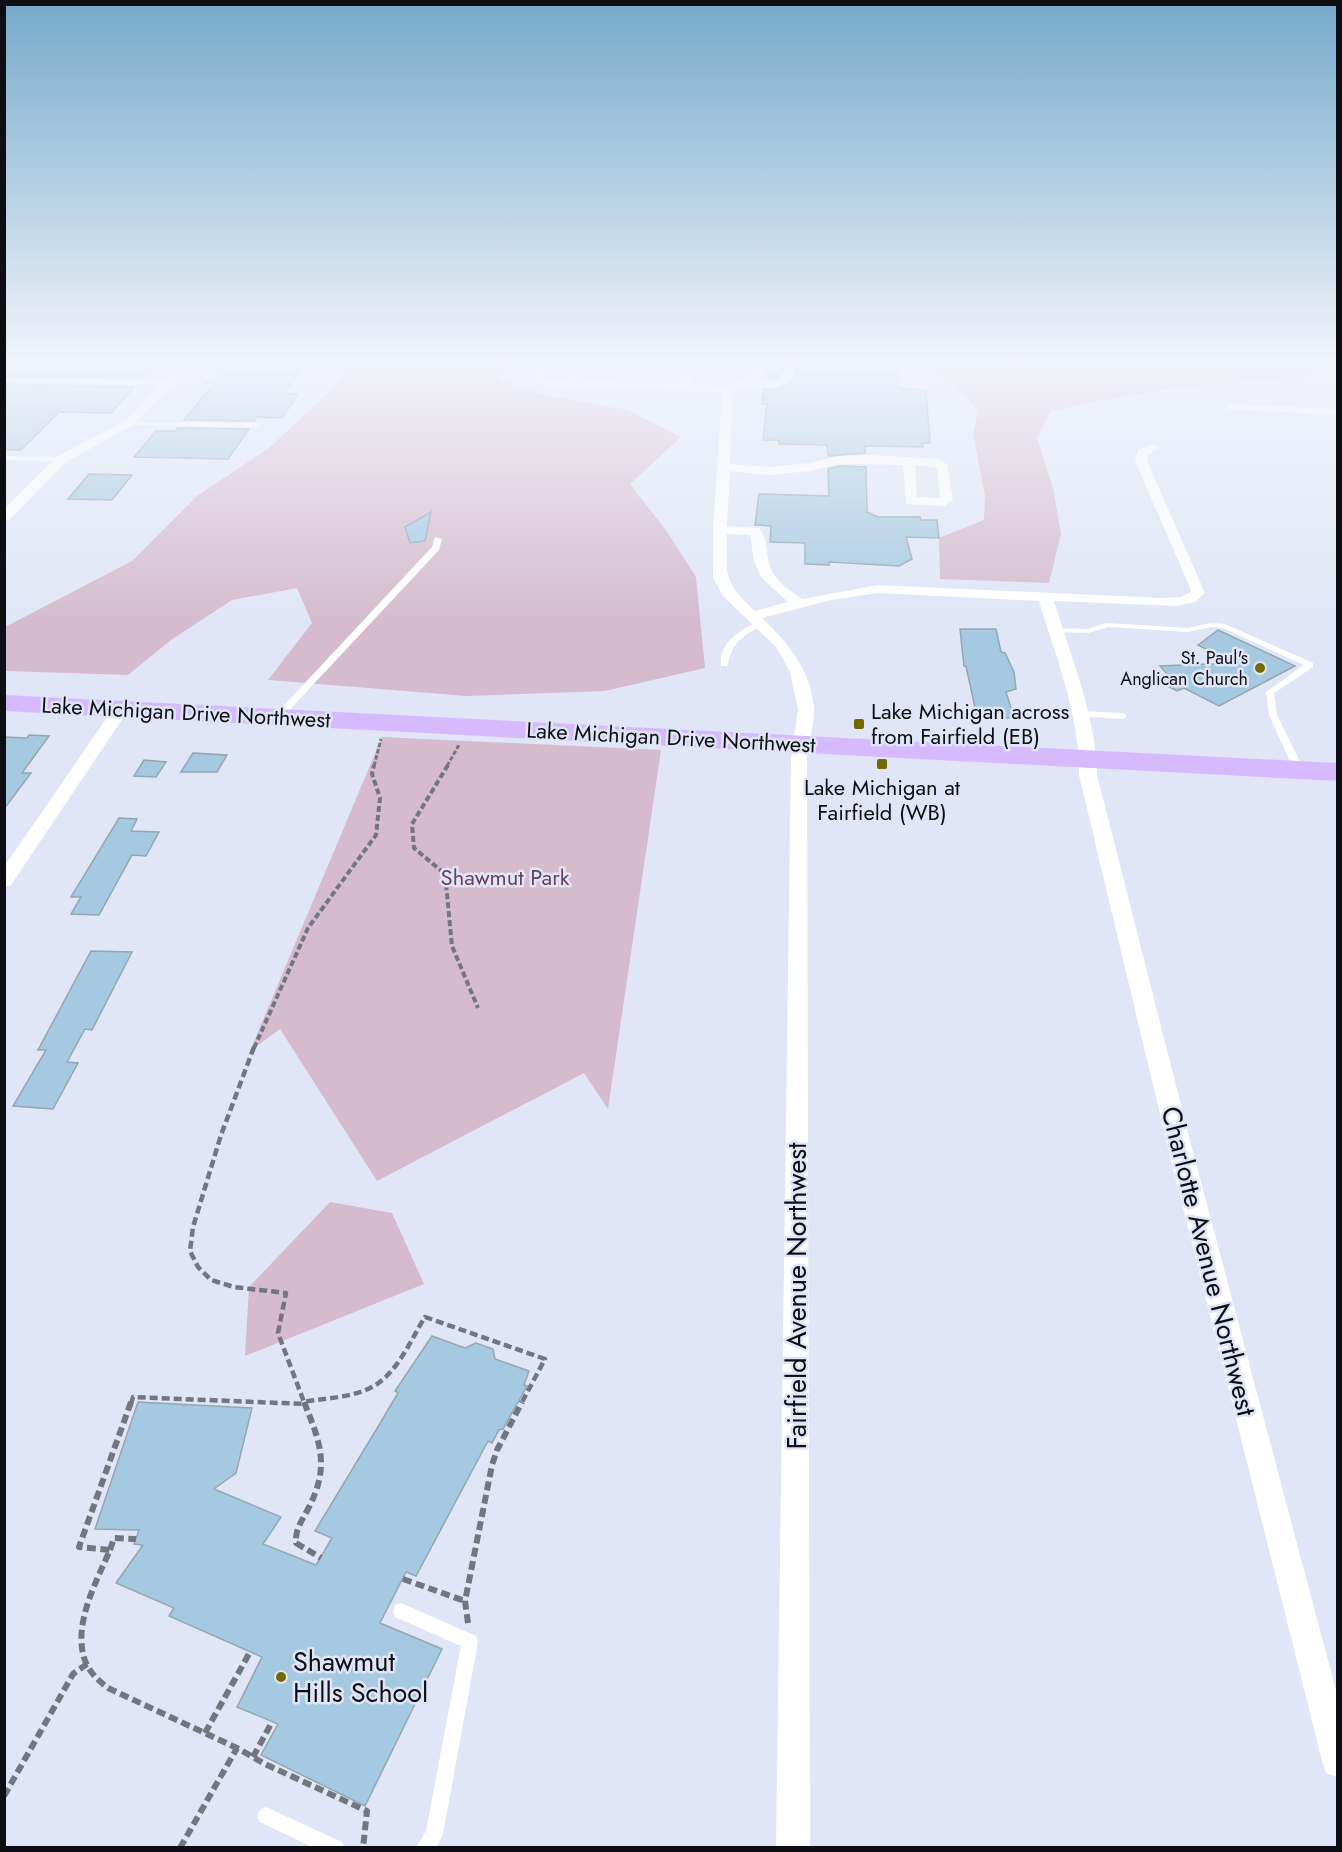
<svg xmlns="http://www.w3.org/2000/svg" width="1342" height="1852" font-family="Jost,sans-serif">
	<rect width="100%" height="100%" fill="#e0e6f7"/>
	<path fill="#d5bbcd" d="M342,365H507L499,380L544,395L627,410L681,437L630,484L668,533L696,577L705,668L605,691L467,696L268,680L312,623L297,588L232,600L171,640L128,675L5,671V627L132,561L197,496L269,448L343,379Z
		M925,365H1318L1311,376C1223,381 1137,391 1051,411L1037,438L1053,488L1061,534L1049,583L940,579L939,538L984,520L985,496L973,433L978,411L949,378Z
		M382,737L661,750L608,1109L584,1073L377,1181L280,1029L250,1051Z
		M330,1202L392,1213L424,1284L245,1356L249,1287Z"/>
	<path fill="#a5c9e0" stroke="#95a6b0" stroke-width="1.5" d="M16,365H154L142,378L4,377Z
		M222,365H305L284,393L298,394L282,418L257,417L255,421L184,420L214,384H206Z
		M769,365H789L784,367L778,377L772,379L766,378Z
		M790,365H896L899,387L926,391L930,443H922L923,447L865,446V453L828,456L827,445L779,444V440H763L767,404H762L764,389H777L792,381L797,369Z
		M4,384H6L134,387L111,413L59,412L21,450H4Z
		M178,428L249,429L228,459L134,457L156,431H175Z
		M839,466L866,467L867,512L878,517H920L921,520H937L939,538L906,537L912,559L899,566L829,562V565L805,564V543L770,542L771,526L755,525L759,494L829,496L828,469Z
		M89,474L132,475L112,500L68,499Z
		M431,512L425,541L410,543L405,527Z
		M960,629H996L1001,652L1005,653L1014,672L1016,689L1006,692L1014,718L977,717L966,666H964Z
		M1218,630L1295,666L1219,706L1184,688L1177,691L1156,680L1167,674L1160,666L1234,663L1198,645Z
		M29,735L49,736L22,773H31L4,809V737L27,738Z
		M193,753L227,755L217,772H181Z
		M144,760L166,762L156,777L134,776Z
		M119,818L137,819L131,831L159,832L146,856L132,855L99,915L71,914L81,897H71Z
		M91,951L132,952L92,1030L85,1029L67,1062L78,1063L53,1109L13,1106L46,1050H38Z
		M432,1336L465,1348L476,1343L493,1349L495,1359L529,1371L524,1385L527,1386L503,1429L499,1430L492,1443L488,1441L416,1576L406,1572L380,1623L442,1649L365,1806L261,1755L278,1724L237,1707L262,1657L169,1616L174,1608L116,1583L143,1545L134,1544L139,1530L95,1529L138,1402L252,1408L236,1473L214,1489L281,1517L263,1544L316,1565L332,1538L315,1531L379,1425L398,1393L395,1391Z"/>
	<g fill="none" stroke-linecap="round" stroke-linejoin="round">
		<path stroke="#727681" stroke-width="3" stroke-dasharray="4.5 2" stroke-linecap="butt" d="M374,766L381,739
			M447,766L459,745"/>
		<path stroke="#727681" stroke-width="4" stroke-dasharray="6 3" stroke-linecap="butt" d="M448,765L412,824L414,848L445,874L452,946L478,1008
			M254,1048L308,928L376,835L380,798L372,774L374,765"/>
		<path stroke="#727681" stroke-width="4.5" stroke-dasharray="8 4" stroke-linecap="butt" d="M254,1047L221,1135L193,1227L190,1251L198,1267L211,1280L234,1287L286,1293L278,1333L304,1402C325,1398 348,1398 368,1389C396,1377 410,1341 425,1317L545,1359L521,1404
			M131,1404L133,1397L305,1404"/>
		<path stroke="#727681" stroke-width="6" stroke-dasharray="9 4.5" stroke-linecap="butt" d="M131,1402L79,1547L110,1550C96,1582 71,1628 86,1663C91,1674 99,1681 108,1688L237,1748
			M304,1402C321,1444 330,1467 308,1509C302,1521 295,1529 296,1543L321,1558
			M110,1550L114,1538L136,1539
			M403,1579L465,1601
			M468,1623L465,1601L492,1465L497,1450L522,1402
			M205,1733L250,1652
			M253,1757L272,1722
			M4,1796L73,1674L87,1664
			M180,1848L237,1748L265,1764L367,1811L363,1848"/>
		<path fill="#fff" fill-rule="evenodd" d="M6,378L170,381L173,383L170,385L6,382L4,381Z
			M127,422L256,423L259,425L256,427L129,425L126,423Z
			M4,456L62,457L65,459L62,461L4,460Z
			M435,537L442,539L439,550L281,719H275V715L432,547Z
			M759,622L763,624L762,626C743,635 732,643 728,664L727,666H721C718,644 741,628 759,622Z
			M1105,623L1188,628L1211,623L1225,624L1313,663V667L1274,693L1277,715L1304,770L1302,772H1296L1294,770L1269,715L1266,692L1304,665L1223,628L1211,627L1188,632L1108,627L1088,633L1054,632L1050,630L1054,628L1088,629Z
			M1080,711L1123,713L1127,716L1123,719L1077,716V712Z
			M401,1603L476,1636L478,1642L443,1834L436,1848H416L426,1831L461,1646L395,1617L393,1611L395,1605Z
			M266,1807L342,1842L345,1848H314L260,1822L257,1816L260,1810Z"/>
		<path fill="#fff" fill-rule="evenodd" d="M180,365H191L133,425L66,462L9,520L4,521V509L58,456L125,421Z
			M538,365H548L545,377L546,379L567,380L573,365H583L578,380L679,384L685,365H695L690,384L726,386L751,373L752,368L749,365H761V375L754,380L772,381L779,379L786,368L790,367L795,370C784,399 755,380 733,391L730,464L770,467L809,463L839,456L871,455L939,459L947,464L953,500L944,506L906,504L903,465L839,464L809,471L770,475L730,471L727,526L759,528C769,540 765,555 771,569C776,582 791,591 802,599L878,585L1162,598L1181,597L1191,592L1188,583L1135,461L1138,450L1153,444L1159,448L1148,455L1147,461L1205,593L1195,602L1176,606L1054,601C1071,658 1096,715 1097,775L1193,1152L1338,1698V1777L1326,1773L1322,1761L1169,1152L1079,775C1080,715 1056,658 1039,601L878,593L831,600L762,618C788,643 811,670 814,708C815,724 808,743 807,759L810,1848H776L791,759L798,709L790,672L776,647L723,596L713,578V530L722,392L543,385L539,384L534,377ZM915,465L937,468L940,498L917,497ZM727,534L750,535L754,561L761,577L788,602L755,611C722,579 727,578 727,534Z
			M1231,404L1338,409V415L1227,409L1225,407Z
			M121,704L129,709L11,885L4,887V867L115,706Z"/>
		<path fill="#d7bafe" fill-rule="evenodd" d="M4,695L1338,763V781L4,711Z"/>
	</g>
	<linearGradient id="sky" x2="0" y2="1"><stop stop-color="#75a9ca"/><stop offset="0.58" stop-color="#f1f4fb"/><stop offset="1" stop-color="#f1f4fb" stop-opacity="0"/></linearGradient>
	<rect width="1342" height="624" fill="url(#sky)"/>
	<g fill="#726901" stroke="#e0e6f7" stroke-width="2">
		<circle cx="1260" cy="668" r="6"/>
		<rect x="853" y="718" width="12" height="12" rx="3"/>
		<rect x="876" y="758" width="12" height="12" rx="3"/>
		<circle cx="281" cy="1677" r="6"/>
	</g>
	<g text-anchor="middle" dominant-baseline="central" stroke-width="5" stroke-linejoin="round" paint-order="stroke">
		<g font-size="18" fill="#0c0e13" stroke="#e0e6f7" text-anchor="end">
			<text x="1248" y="658">St. Paul's<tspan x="1248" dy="21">Anglican Church</tspan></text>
		</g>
		<g font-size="22" fill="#0c0e13" stroke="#e0e6f7" text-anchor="start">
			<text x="871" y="711">Lake Michigan across<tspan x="871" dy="25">from Fairfield (EB)</tspan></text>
			<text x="882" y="787" text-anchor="middle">Lake Michigan at<tspan x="882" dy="25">Fairfield (WB)</tspan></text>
		</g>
		<g font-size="22" fill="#0c0e13" stroke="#e0e6f7">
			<text transform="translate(186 712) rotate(3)">Lake Michigan Drive Northwest</text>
			<text transform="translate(671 737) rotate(3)">Lake Michigan Drive Northwest</text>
		</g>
		<g font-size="22" fill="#6c3e60" stroke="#e0e6f7">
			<text x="505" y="877">Shawmut Park</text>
		</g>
		<g font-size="27" fill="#0c0e13" stroke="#e0e6f7">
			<text transform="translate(1209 1261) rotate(76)">Charlotte Avenue Northwest</text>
			<text transform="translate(796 1296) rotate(-90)">Fairfield Avenue Northwest</text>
		</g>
		<g font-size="27" fill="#0c0e13" stroke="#e0e6f7" text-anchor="start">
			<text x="293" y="1661">Shawmut<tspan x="293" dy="31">Hills School</tspan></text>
		</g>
	</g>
	<rect width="1342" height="1852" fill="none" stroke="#0c0e13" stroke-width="12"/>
</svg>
